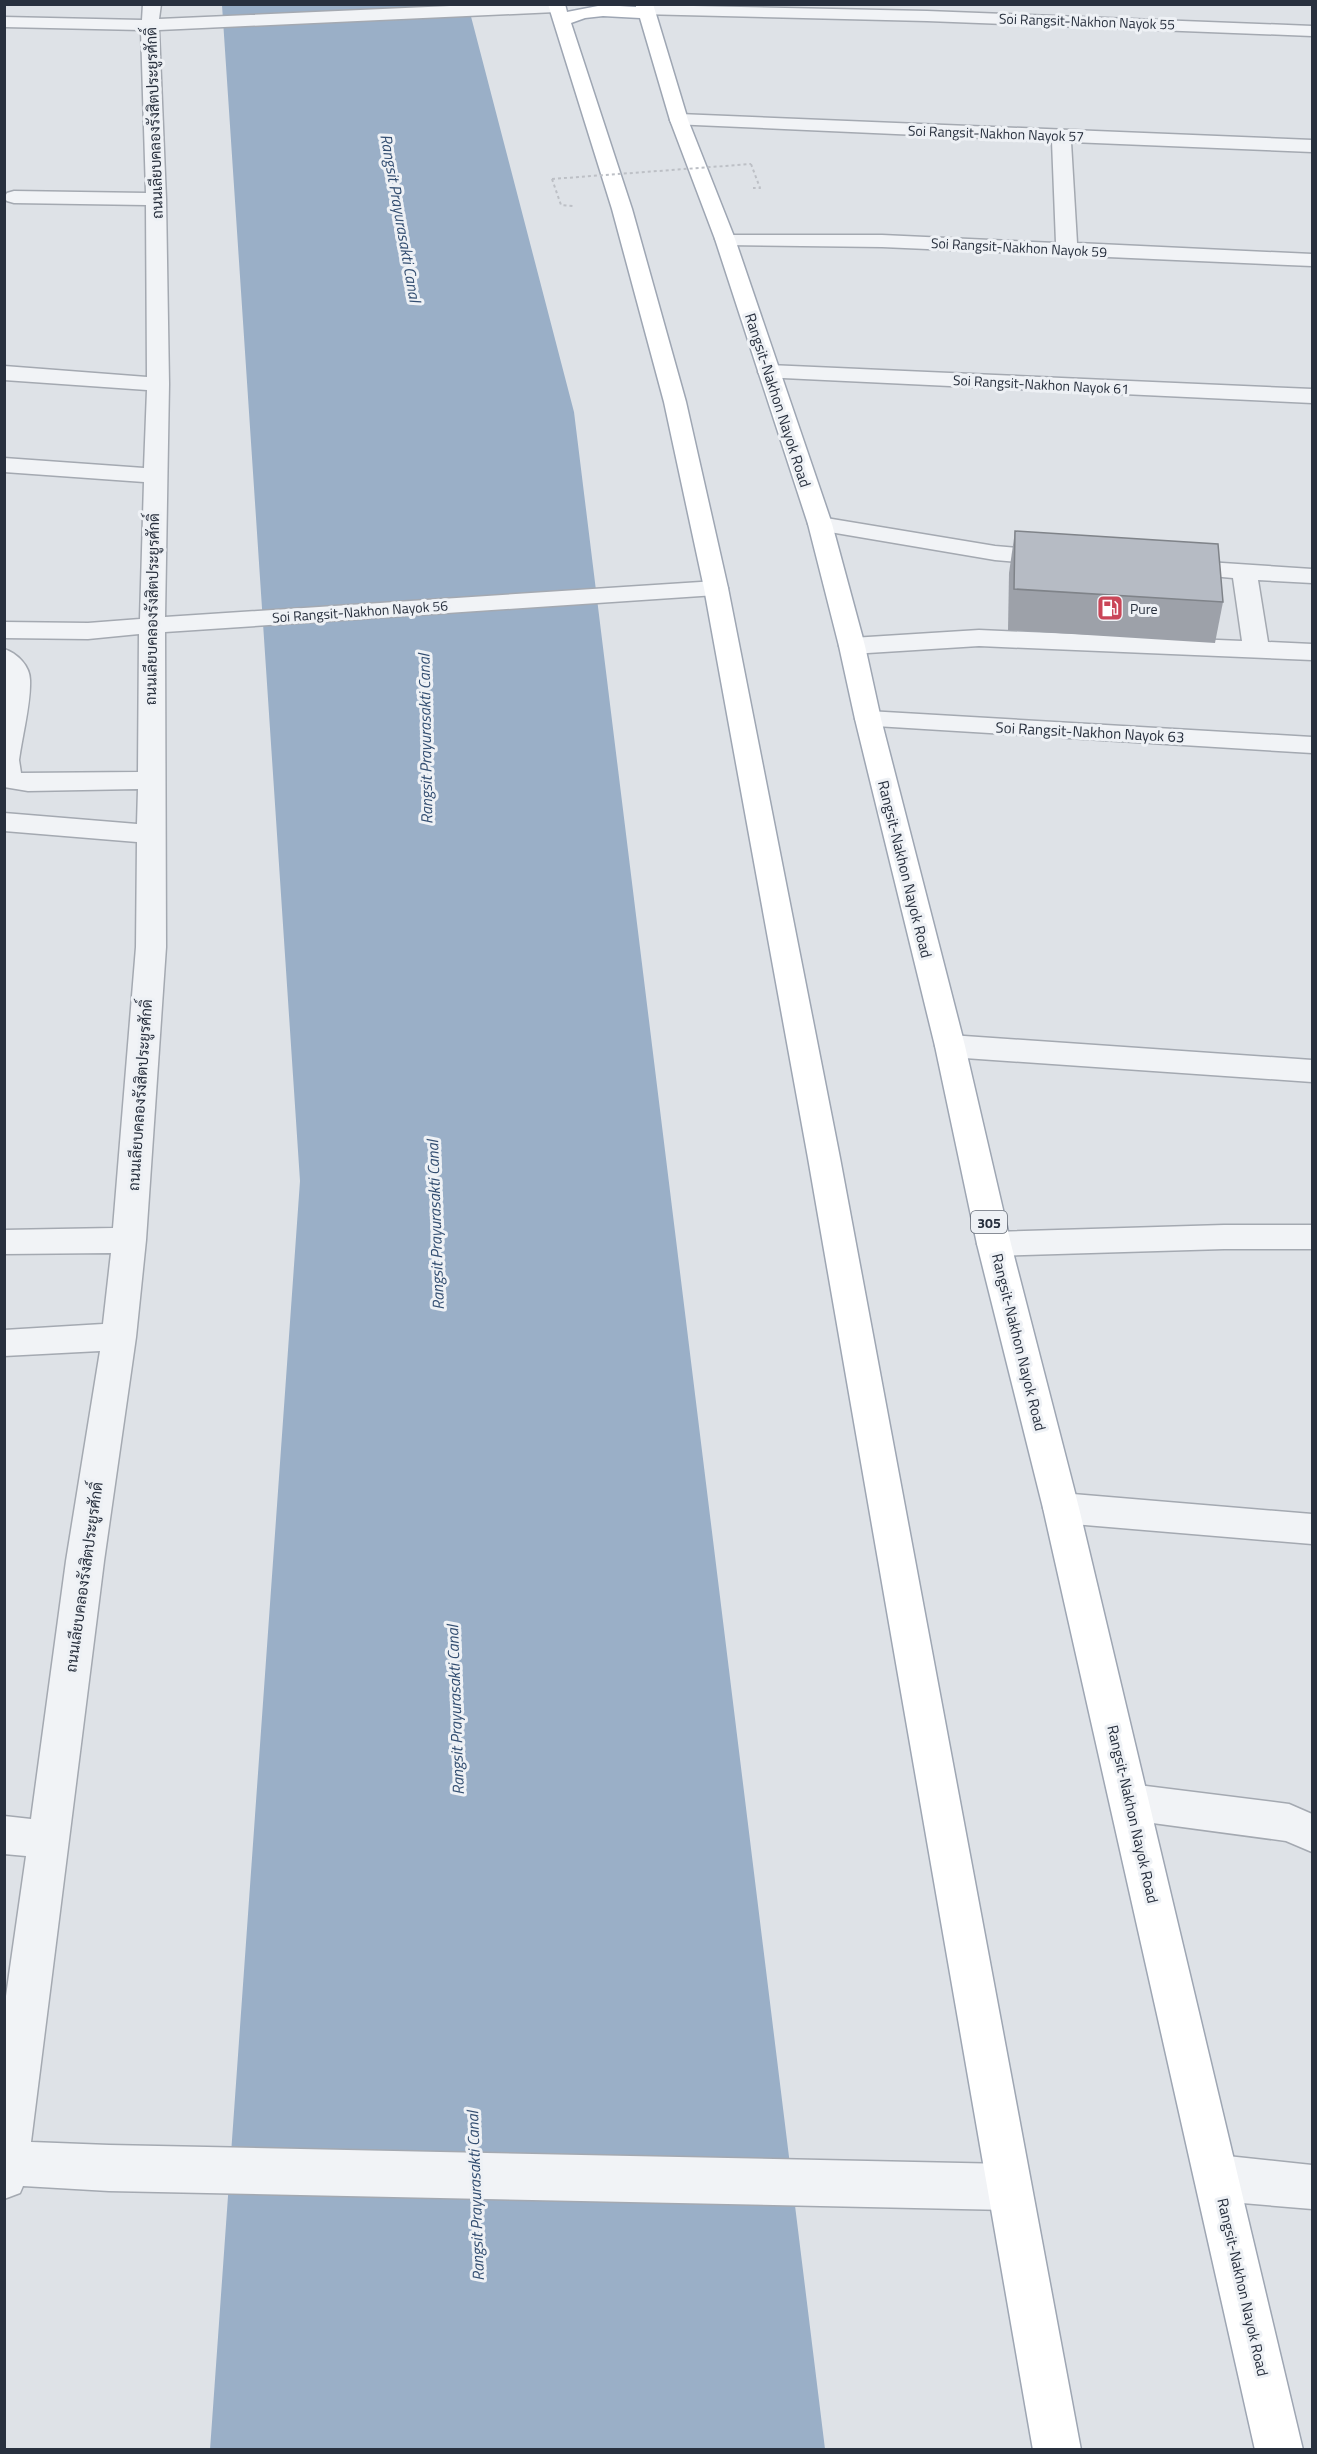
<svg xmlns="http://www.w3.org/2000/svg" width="1317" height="2454" font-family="'Titillium Web',Sarabun,sans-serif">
	<rect width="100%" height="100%" fill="#dee2e7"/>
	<path fill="#9aafc7" d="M222,5H468L574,412L825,2449L210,2450L300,1181Z"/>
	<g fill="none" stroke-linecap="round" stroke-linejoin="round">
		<defs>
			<path id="minor" d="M143,4H161L159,19L495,4H563L565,7L562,11L556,12L159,30L166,199L169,384L165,617L716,581L725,583L728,588L725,593L716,595L165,632L166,947L146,1240L136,1337L104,1561L31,2142L109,2145L1008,2164L1024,2171L1031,2187L1024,2203L1008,2210L109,2191L23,2186L20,2193L4,2199V2010L26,1856L4,1854V1816L31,1819L66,1561L100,1351L4,1356V1330L103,1324L111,1253L4,1254V1230L113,1228L136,947L137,842L4,831V813L137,824L138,789L28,791L4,787V649C17,653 30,666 30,680C31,703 22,737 19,760L21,773L138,772L139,634L88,639L4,638V622L88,623L140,619L144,482L4,472V458L144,468L147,390L4,380V366L147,377L146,205L14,203L7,201L4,198L7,193L14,191L146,193L141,30L4,27V17L142,20Z
				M646,5L927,11L1312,26V36L927,21L640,14L637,10L640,6Z
				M679,114L1312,140V152L1071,142L1077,243L1312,254V266L882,247L725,245L718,243L715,239L718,235H882L1056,243L1052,141L672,124L670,120L672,116Z
				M769,365L1312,389V403L761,377L758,372L761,367Z
				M820,517L995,546L1056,551L1065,553L1068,558L1065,563L1056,565L995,560L812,529L808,524L812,519Z
				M1177,560L1312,569V583L1258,580L1268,642L1312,644V660L979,646L852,654L843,651L839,646L843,641L852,638L979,630L1242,641L1233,578L1168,572L1165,567L1168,562Z
				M868,711L1312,737V753L859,725L855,719L859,713Z
				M950,1035L1312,1060V1082L950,1057L939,1053L935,1046L939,1039Z
				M1224,1225H1312V1249H1224L994,1256L982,1253L977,1244L982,1235L994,1232Z
				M1061,1493L1312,1514V1544L1061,1523L1048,1519L1043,1508L1048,1497Z
				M1130,1784L1289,1804L1312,1814V1852L1286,1841L1130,1820L1116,1815L1110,1802L1116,1789Z
				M1218,2155L1312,2165V2209L1218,2201L1202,2194L1195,2178L1202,2162Z"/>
			<path id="major" d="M548,4H565L567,12L603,5L636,7V4H653L688,120L735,239L832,524L865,646L881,719L965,1046L1011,1244L1079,1508L1303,2450H1255L1043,1508L977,1244L935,1046L855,719L839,646L808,524L715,239L670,120L640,18L603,16L585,18L571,23L632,209L686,402L728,588L840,1158L1081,2450H1033L808,1158L704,588L664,402L612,209Z"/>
		</defs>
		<use href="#minor" stroke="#a4a9b1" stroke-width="3"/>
		<use href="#major" stroke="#9ea6b3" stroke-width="3"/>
		<path stroke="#bdc0c6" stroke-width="2" stroke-dasharray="3 3" stroke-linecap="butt" d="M751,164L760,188H753
			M552,179L561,205L573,206"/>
		<use href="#minor" fill="#f1f3f6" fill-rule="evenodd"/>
		<use href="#major" fill="#fff" fill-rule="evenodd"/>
		<path stroke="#bdc0c6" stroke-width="2" stroke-dasharray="3 3" stroke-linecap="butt" d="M552,179L751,164"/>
	</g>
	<path fill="#9da1a9" d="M1015,531L1223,602L1215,643L1008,630L1009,573Z"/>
	<path fill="#b6bbc4" stroke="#7f8389" stroke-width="1.5" d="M1015,531L1218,544L1223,602L1014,589Z"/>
	<defs>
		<symbol id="fuel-square" viewBox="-11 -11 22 22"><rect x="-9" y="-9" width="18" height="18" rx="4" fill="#ca4658" stroke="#eef1f5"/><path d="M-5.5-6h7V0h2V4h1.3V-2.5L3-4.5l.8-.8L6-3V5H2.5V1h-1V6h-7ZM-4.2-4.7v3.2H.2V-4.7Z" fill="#fff"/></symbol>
	</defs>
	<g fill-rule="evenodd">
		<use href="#fuel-square" x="1095" y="593" width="30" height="30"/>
	</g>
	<g text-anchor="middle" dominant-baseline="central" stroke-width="6" stroke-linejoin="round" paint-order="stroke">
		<g font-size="14" fill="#28303e" stroke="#eef1f5">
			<text transform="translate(1087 21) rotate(2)">Soi Rangsit-Nakhon Nayok 55</text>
			<text transform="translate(996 133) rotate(2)">Soi Rangsit-Nakhon Nayok 57</text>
			<text transform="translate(1019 247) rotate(3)">Soi Rangsit-Nakhon Nayok 59</text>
			<text transform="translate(1041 384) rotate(3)">Soi Rangsit-Nakhon Nayok 61</text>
			<text transform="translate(360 611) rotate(-4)">Soi Rangsit-Nakhon Nayok 56</text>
		</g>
		<g font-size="14" fill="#28303e" stroke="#eef1f5" text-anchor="start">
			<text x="1130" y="608">Pure</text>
		</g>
		<rect fill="#eef1f5" stroke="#636a75" stroke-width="1.5" x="971" y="1211" width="36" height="22" rx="4.5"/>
		<g font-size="14" font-weight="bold" fill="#28303e">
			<text x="989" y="1222">305</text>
		</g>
		<g font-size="15" fill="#28303e" stroke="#eef1f5">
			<text transform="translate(154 123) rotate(-92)">ถนนเลียบคลองรังสิตประยูรศักดิ์</text>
			<text transform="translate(778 400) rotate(72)">Rangsit-Nakhon Nayok Road</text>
			<text transform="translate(152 609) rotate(-89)">ถนนเลียบคลองรังสิตประยูรศักดิ์</text>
			<text transform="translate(1090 732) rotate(3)">Soi Rangsit-Nakhon Nayok 63</text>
			<text transform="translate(905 869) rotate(76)">Rangsit-Nakhon Nayok Road</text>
			<text transform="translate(140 1095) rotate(-86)">ถนนเลียบคลองรังสิตประยูรศักดิ์</text>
			<text transform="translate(1019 1342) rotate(76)">Rangsit-Nakhon Nayok Road</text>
			<text transform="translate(84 1577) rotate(-82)">ถนนเลียบคลองรังสิตประยูรศักดิ์</text>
			<text transform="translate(1133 1814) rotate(77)">Rangsit-Nakhon Nayok Road</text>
			<text transform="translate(1243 2287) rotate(77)">Rangsit-Nakhon Nayok Road</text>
		</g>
		<g font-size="16" font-style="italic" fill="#334e71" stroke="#eef1f5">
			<text transform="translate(401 218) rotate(80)">Rangsit Prayurasakti Canal</text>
			<text transform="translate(425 739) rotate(-91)">Rangsit Prayurasakti Canal</text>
			<text transform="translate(435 1225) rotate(-92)">Rangsit Prayurasakti Canal</text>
			<text transform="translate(455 1710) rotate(-92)">Rangsit Prayurasakti Canal</text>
			<text transform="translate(475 2196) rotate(-92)">Rangsit Prayurasakti Canal</text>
		</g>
	</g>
	<rect width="1317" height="2454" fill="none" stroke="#28303e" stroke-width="12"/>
</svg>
